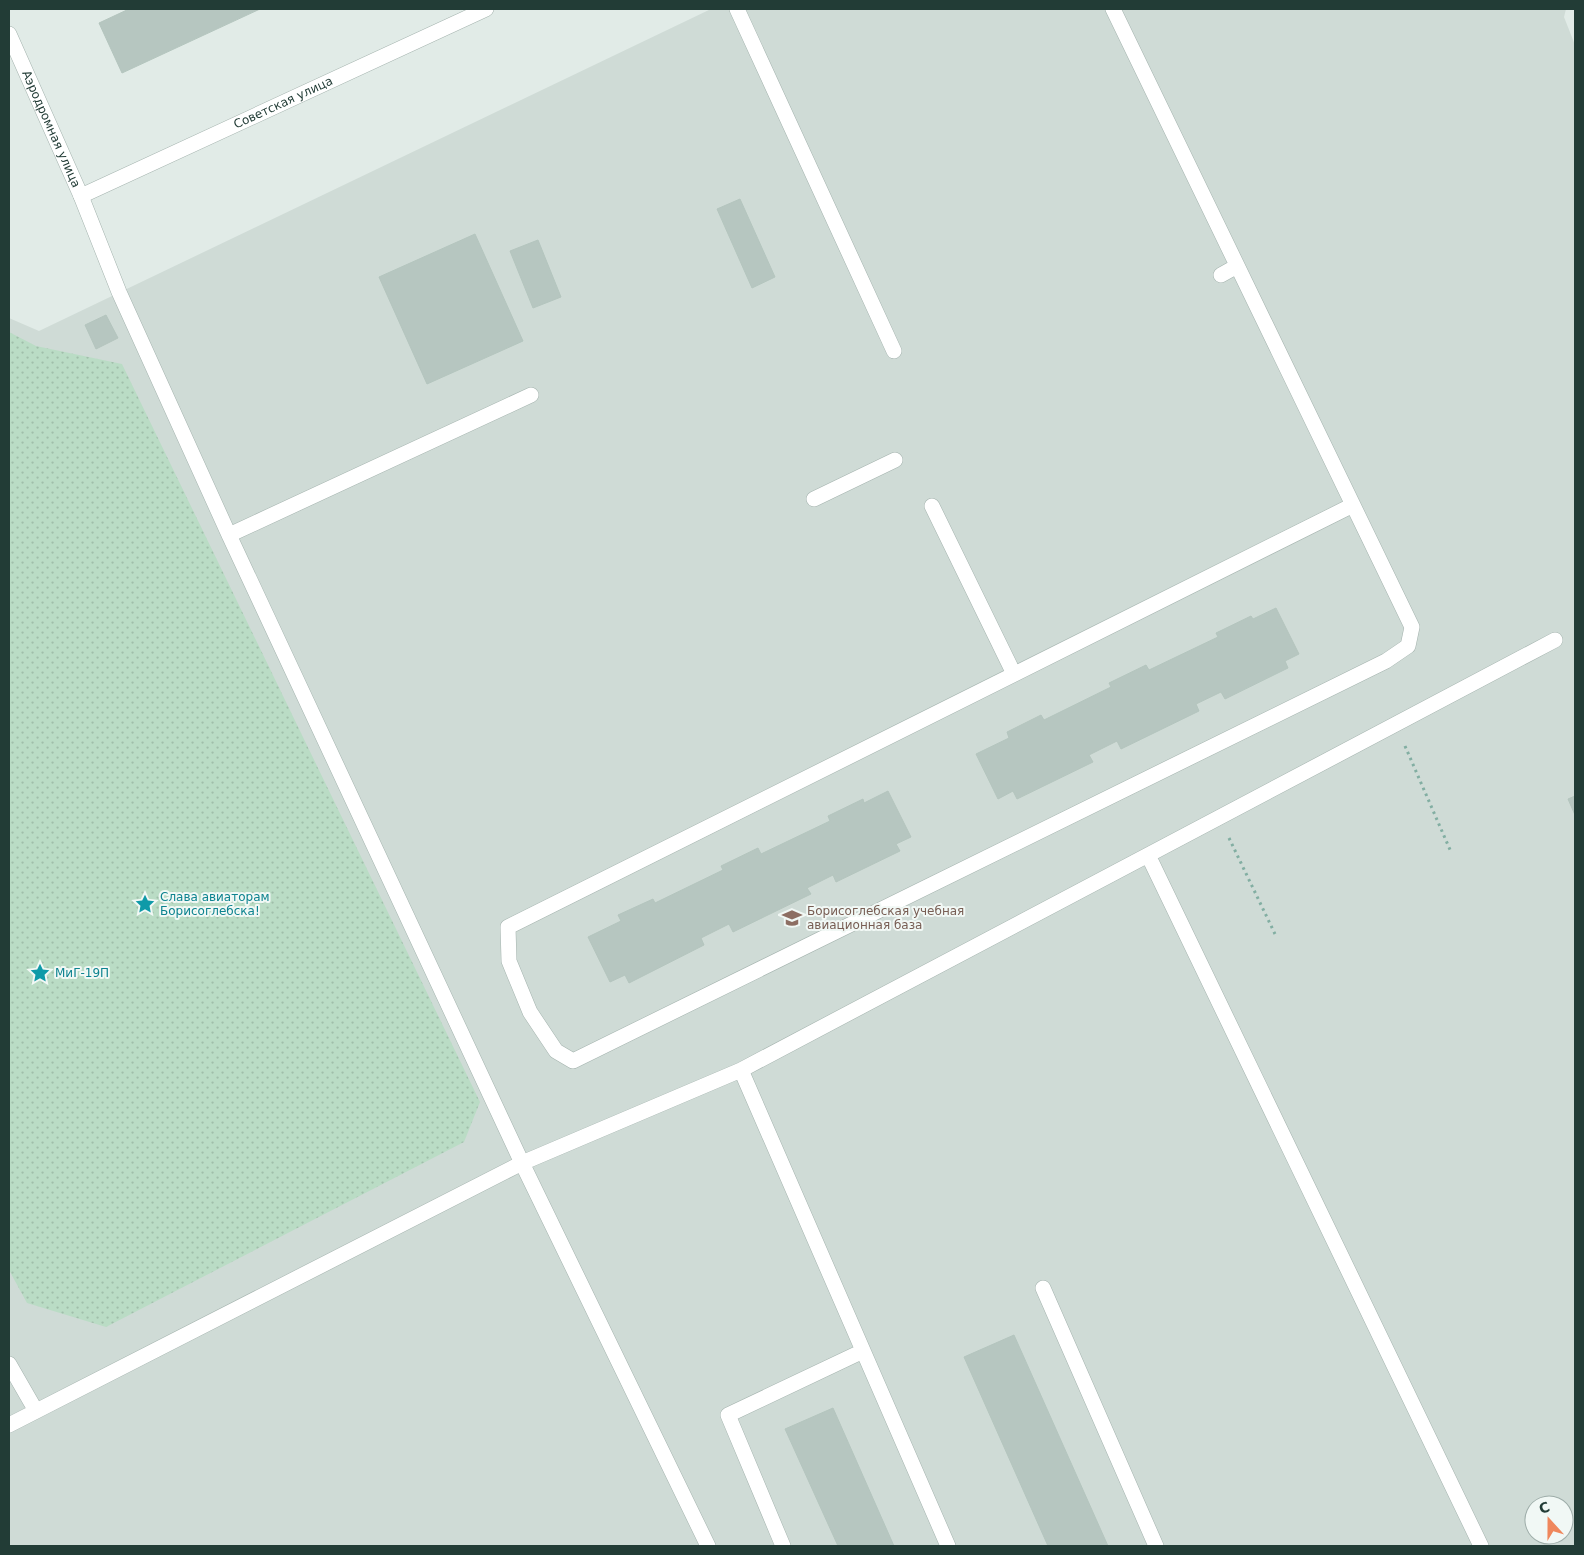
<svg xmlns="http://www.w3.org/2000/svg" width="1584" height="1555" font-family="'DejaVu Sans',sans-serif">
	<defs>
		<pattern id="green-dots" width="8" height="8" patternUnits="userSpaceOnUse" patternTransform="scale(1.25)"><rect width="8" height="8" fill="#badcc5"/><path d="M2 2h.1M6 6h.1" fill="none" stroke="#a0beaa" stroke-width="1.8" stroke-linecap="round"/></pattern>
	</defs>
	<rect width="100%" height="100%" fill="#e1ebe7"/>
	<path fill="#cfdbd6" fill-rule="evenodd" d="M711,9H1566L1564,17L1575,45V1546H9V318L39,331ZM1534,1505H1564V1535H1534Z"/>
	<path fill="url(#green-dots)" d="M9,332L36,346L122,364L480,1102L464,1142L106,1327L27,1303L9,1270Z"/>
	<path fill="#b6c6c0" stroke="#b4c5be" d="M129,9H260L122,73L99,23Z
		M740,199L775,277L752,288L717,209Z
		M475,234L523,341L427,384L379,277Z
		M538,240L561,297L533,308L510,251Z
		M106,315L118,338L96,349L85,325Z
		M1276,608L1299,654L1285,661L1288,668L1225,699L1221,692L1196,704L1199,711L1121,749L1117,741L1089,755L1093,762L1017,799L1013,791L998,799L976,754L1009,738L1007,732L1041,715L1044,720L1111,687L1109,683L1146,665L1149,670L1218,637L1216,633L1251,616L1253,619Z
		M888,791L911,837L896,844L900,851L836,882L833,875L807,888L811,894L733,932L729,924L701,938L704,945L629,983L625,975L610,982L588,937L621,921L618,915L653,899L655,903L723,870L721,866L758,848L761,854L830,821L828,816L863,799L864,803Z
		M1575,796V815L1568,799Z
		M1014,1335L1108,1546H1048L964,1357Z
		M833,1408L894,1546H838L785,1429Z"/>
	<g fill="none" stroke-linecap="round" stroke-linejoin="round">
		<defs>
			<path id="service" d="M737,9L894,351
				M1113,9L1353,505L508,927L509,961L530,1012L556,1051L573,1061L1386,661L1408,646L1412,627L1353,505
				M81,196L119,292L229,535L522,1163L708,1546
				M1221,275L1237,266
				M814,499L895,460
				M932,506L1014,674
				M229,535L531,395
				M1148,855L1481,1546
				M741,1070L948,1546
				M1043,1288L1156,1546
				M9,1364L36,1411
				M9,1425L522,1163L741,1070L1555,640
				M783,1546L728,1415L863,1351"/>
			<g id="minor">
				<path id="s1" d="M9,34L81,196L486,9"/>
			</g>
		</defs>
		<use href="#service" stroke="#a4b3ae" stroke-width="16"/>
		<use href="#minor" stroke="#a4b3ae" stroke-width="16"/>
		<path stroke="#82aea2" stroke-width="3" stroke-dasharray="2.5 4" stroke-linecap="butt" d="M1405,746L1451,852
			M1229,838L1275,934"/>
		<use href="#service" stroke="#fff" stroke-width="15"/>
		<use href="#minor" stroke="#fff" stroke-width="15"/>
	</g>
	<defs>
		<symbol id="sight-bare" viewBox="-9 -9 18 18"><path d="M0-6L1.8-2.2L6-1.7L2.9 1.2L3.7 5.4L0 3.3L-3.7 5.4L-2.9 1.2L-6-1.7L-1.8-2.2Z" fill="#0f9aa8" stroke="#f1f8f5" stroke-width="2.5" paint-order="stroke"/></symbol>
		<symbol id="university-bare" viewBox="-9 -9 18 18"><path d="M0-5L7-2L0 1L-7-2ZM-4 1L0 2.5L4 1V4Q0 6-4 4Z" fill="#8d6e63" stroke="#f1f8f5" stroke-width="2.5" paint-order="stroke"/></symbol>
	</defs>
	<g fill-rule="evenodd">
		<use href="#sight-bare" x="131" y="890" width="28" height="28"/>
		<use href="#university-bare" x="778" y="904" width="28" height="28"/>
		<use href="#sight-bare" x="26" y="959" width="28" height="28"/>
	</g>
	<g text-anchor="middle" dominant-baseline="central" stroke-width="4" stroke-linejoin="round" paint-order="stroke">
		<g font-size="12" fill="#223c36" stroke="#f1f8f5">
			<text stroke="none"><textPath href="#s1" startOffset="400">Советская улица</textPath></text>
			<text stroke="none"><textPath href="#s1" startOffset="104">Аэродромная улица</textPath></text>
		</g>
		<g font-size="12" fill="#0d838f" stroke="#f1f8f5" text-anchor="start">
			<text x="160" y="897">Слава авиаторам<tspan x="160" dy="14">Борисоглебска!</tspan></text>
			<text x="55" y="973">МиГ-19П</text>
		</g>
		<g font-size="12" fill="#785e54" stroke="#f1f8f5" text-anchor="start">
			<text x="807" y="911">Борисоглебская учебная<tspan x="807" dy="14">авиационная база</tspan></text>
		</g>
	</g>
	<rect width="1584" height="1555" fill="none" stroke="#223c36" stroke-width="20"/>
	<g transform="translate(1549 1520) rotate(339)"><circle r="24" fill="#f1f8f5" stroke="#9eada9"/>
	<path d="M0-4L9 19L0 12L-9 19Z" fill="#ef875c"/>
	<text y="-8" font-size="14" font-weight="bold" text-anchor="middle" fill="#223c36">С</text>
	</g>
</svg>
